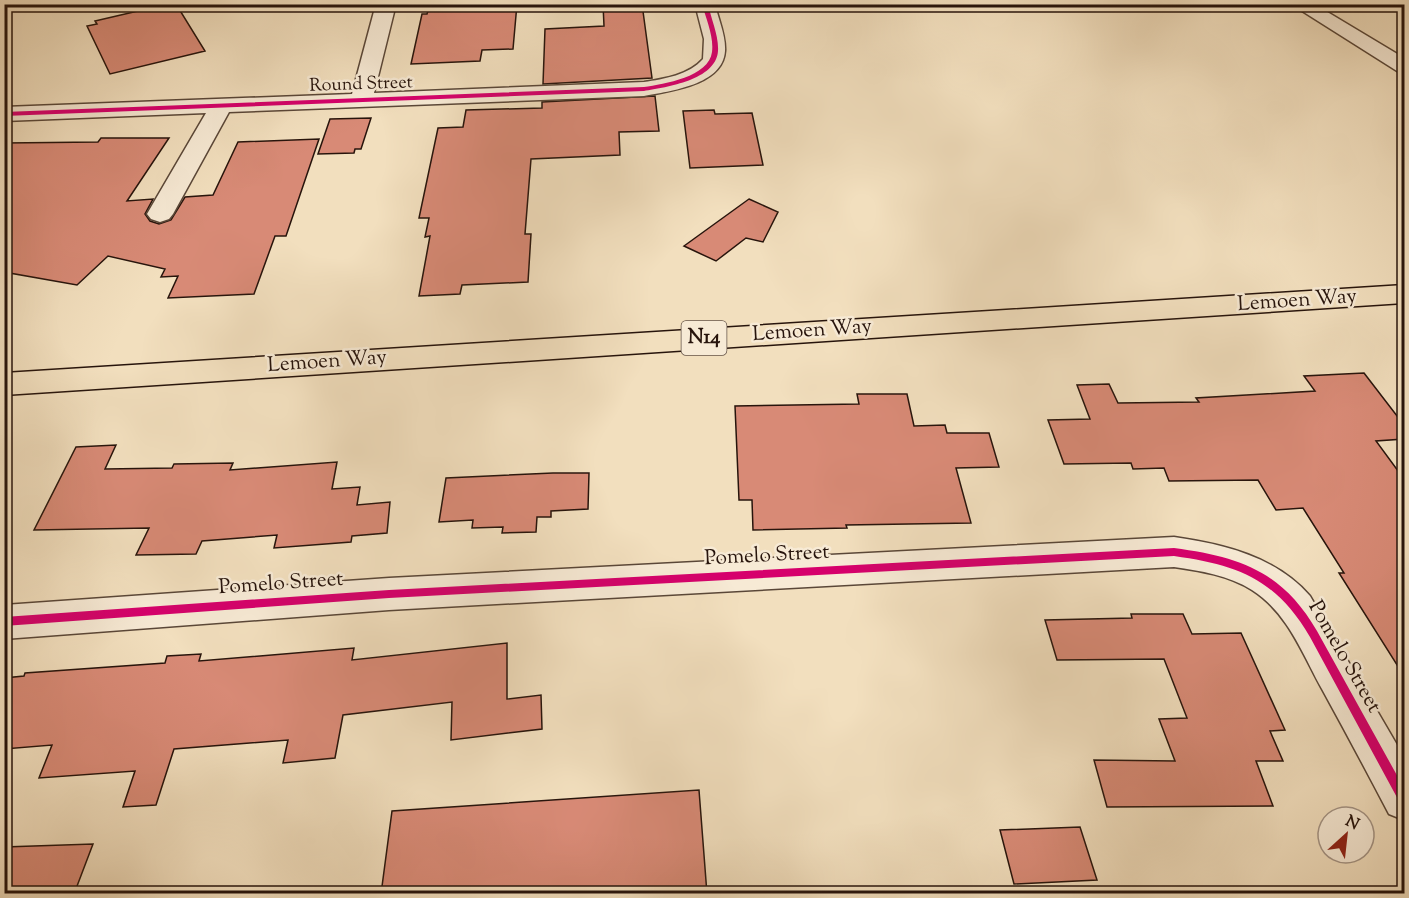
<svg xmlns="http://www.w3.org/2000/svg" width="1409" height="898" font-family="'Sorts Mill Goudy',serif">
	<rect width="100%" height="100%" fill="#f2dfbe"/>
	<filter id="stains"><feTurbulence type="fractalNoise" baseFrequency=".00333" numOctaves="4"/><feColorMatrix values="0 0 0 0 .2 0 0 0 0 .09 0 0 0 0 .02 0 0 0 .5 -.17"/></filter>
	<radialGradient id="worn" r=".72"><stop offset=".6" stop-color="#630" stop-opacity="0"/><stop offset="1" stop-color="#630" stop-opacity=".3"/></radialGradient>
	<path fill="#d88a76" stroke="#27140c" stroke-width="1.5" d="M168,4H176L205,51L110,74L87,26L97,24L95,21Z
		M430,4H517L513,49L482,50L480,61L411,64L422,14H427Z
		M603,4H642L652,78L543,84L545,29L604,26Z
		M655,96L659,131L619,132L620,155L531,159L525,234H531L528,282L462,285L460,294L419,296L430,236L425,237L429,218H419L438,128L463,127L466,110L542,108V102Z
		M714,110L715,114L752,113L763,165L690,168L683,111Z
		M371,118L361,149H355L354,153L318,154L330,119Z
		M101,138H169L127,201L153,199L145,214L150,221L159,224L171,220L185,197L213,195L238,142L319,139L286,236H275L254,294L168,298L178,276L161,277L165,269L108,256L77,285L4,272V143L98,142Z
		M749,199L778,212L763,242L746,238L716,261L684,246Z
		M1364,373L1404,425V439L1376,441L1404,479V676L1339,573H1344L1303,508L1276,510L1258,480L1169,481L1164,468L1133,469L1131,463L1064,464L1048,420L1090,419L1077,385L1109,384L1118,403L1199,402L1196,398L1315,391L1304,376Z
		M857,394H907L914,426L945,425L947,433H989L999,467L956,468L971,523L846,525L847,528L753,530L752,500H739L735,406L859,404Z
		M116,445L105,469L172,468L174,464L233,463L230,470L337,462L332,489L360,487L357,505L390,502L387,533L352,536L351,542L274,548L277,535L202,541L196,554L136,555L149,528L34,530L76,447Z
		M553,473H589L588,509L551,511V517H537L536,532L502,533L503,527L472,528L473,520L439,522L446,478Z
		M1131,614H1183L1192,634L1241,633L1285,730L1270,731L1283,761H1256L1273,806L1107,807L1094,760L1175,761L1159,719L1187,718L1164,659L1057,660L1045,620L1132,618Z
		M507,643V699L541,695L542,729L451,740L452,702L343,715L335,758L283,763L288,740L174,749L156,805L123,807L135,771L39,778L52,745L4,749V678L24,676L25,673L165,663L167,656L201,654L199,661L354,648L352,660Z
		M699,790L707,894H381L392,811Z
		M1080,827L1097,880L1014,884L1000,830Z
		M93,844L74,894H4V847Z"/>
	<g fill="none" stroke-linecap="round" stroke-linejoin="round">
		<defs>
			<path id="minor" d="M376,4H396L374,93L644,82C664,79 689,75 703,59L704,39L695,4H715C718,19 726,35 725,51C723,85 670,91 644,96L229,112L173,214L169,219L160,222L151,219L147,214L206,113L4,121V107L352,94Z
				M1291,4H1314L1404,58V73L1397,71Z
				M1174,537C1224,544 1276,557 1310,596L1404,757V820L1389,814C1367,772 1345,731 1322,689C1302,653 1288,613 1252,590C1228,575 1201,571 1174,567L389,610L4,639V605L389,578Z"/>
			<path id="highway" d="M1404,285V303L4,395V373Z"/>
		</defs>
		<use href="#minor" stroke="#5a4738" stroke-width="3"/>
		<use href="#highway" stroke="#27140c" stroke-width="3"/>
		<use href="#minor" fill="#f7ead5" fill-rule="evenodd"/>
		<use href="#highway" fill="#f2dfbe" fill-rule="evenodd"/>
		<defs>
			<path id="cycleway" d="M702,4H708C711,19 719,36 718,51C716,80 667,87 644,91L4,116V112L644,87C664,84 709,77 712,52C714,36 706,19 702,4Z
				M1174,548C1240,557 1282,571 1317,631L1404,788V805L1400,803L1310,637C1276,579 1238,565 1174,556L389,598L4,626V617L389,590Z"/>
		</defs>
		<use href="#cycleway" stroke="#f7ead5" stroke-width="4"/>
		<use href="#cycleway" fill="#d6006c" fill-rule="evenodd"/>
	</g>
	<g text-anchor="middle" dominant-baseline="central" stroke-width="5" stroke-linejoin="round" paint-order="stroke">
		<g font-size="18" fill="#27140c" stroke="#f7ead5">
			<text transform="translate(361 85) rotate(-2)">Round Street</text>
		</g>
		<rect fill="#f7ead5" stroke="#655448" stroke-width="1.5" x="681.5" y="321" width="45" height="34" rx="4.5"/>
		<g font-size="20" font-weight="bold" fill="#27140c">
			<text x="704" y="338">N14</text>
		</g>
		<g font-size="21" fill="#27140c" stroke="#f7ead5">
			<text transform="translate(1297 301) rotate(-4)">Lemoen Way</text>
			<text transform="translate(812 331) rotate(-4)">Lemoen Way</text>
			<text transform="translate(327 362) rotate(-4)">Lemoen Way</text>
			<text transform="translate(767 556) rotate(-3)">Pomelo Street</text>
			<text transform="translate(281 584) rotate(-4)">Pomelo Street</text>
			<text transform="translate(1344 657) rotate(60)">Pomelo Street</text>
		</g>
	</g>
	<rect width="1409" height="898" fill="none" stroke="#f2dfbe" stroke-width="24"/>
	<rect x="6" y="6" width="1397" height="886" fill="none" stroke="#27140c" stroke-width="3"/>
	<rect x="12" y="12" width="1385" height="874" fill="none" stroke="#27140c" stroke-width="1.5"/>
	<g transform="translate(1346 835) rotate(27)"><circle r="28" fill="#f7ead5" stroke="#a49485" stroke-width="1.5"/>
	<path d="M0-4.5L10 22L0 15L-10 22Z" fill="#8f2418"/>
	<text y="-9" font-size="16" font-weight="bold" text-anchor="middle" fill="#27140c">N</text>
	</g>
	<rect width="100%" height="100%" filter="url(#stains)"/>
	<rect width="100%" height="100%" fill="url(#worn)"/>
</svg>
